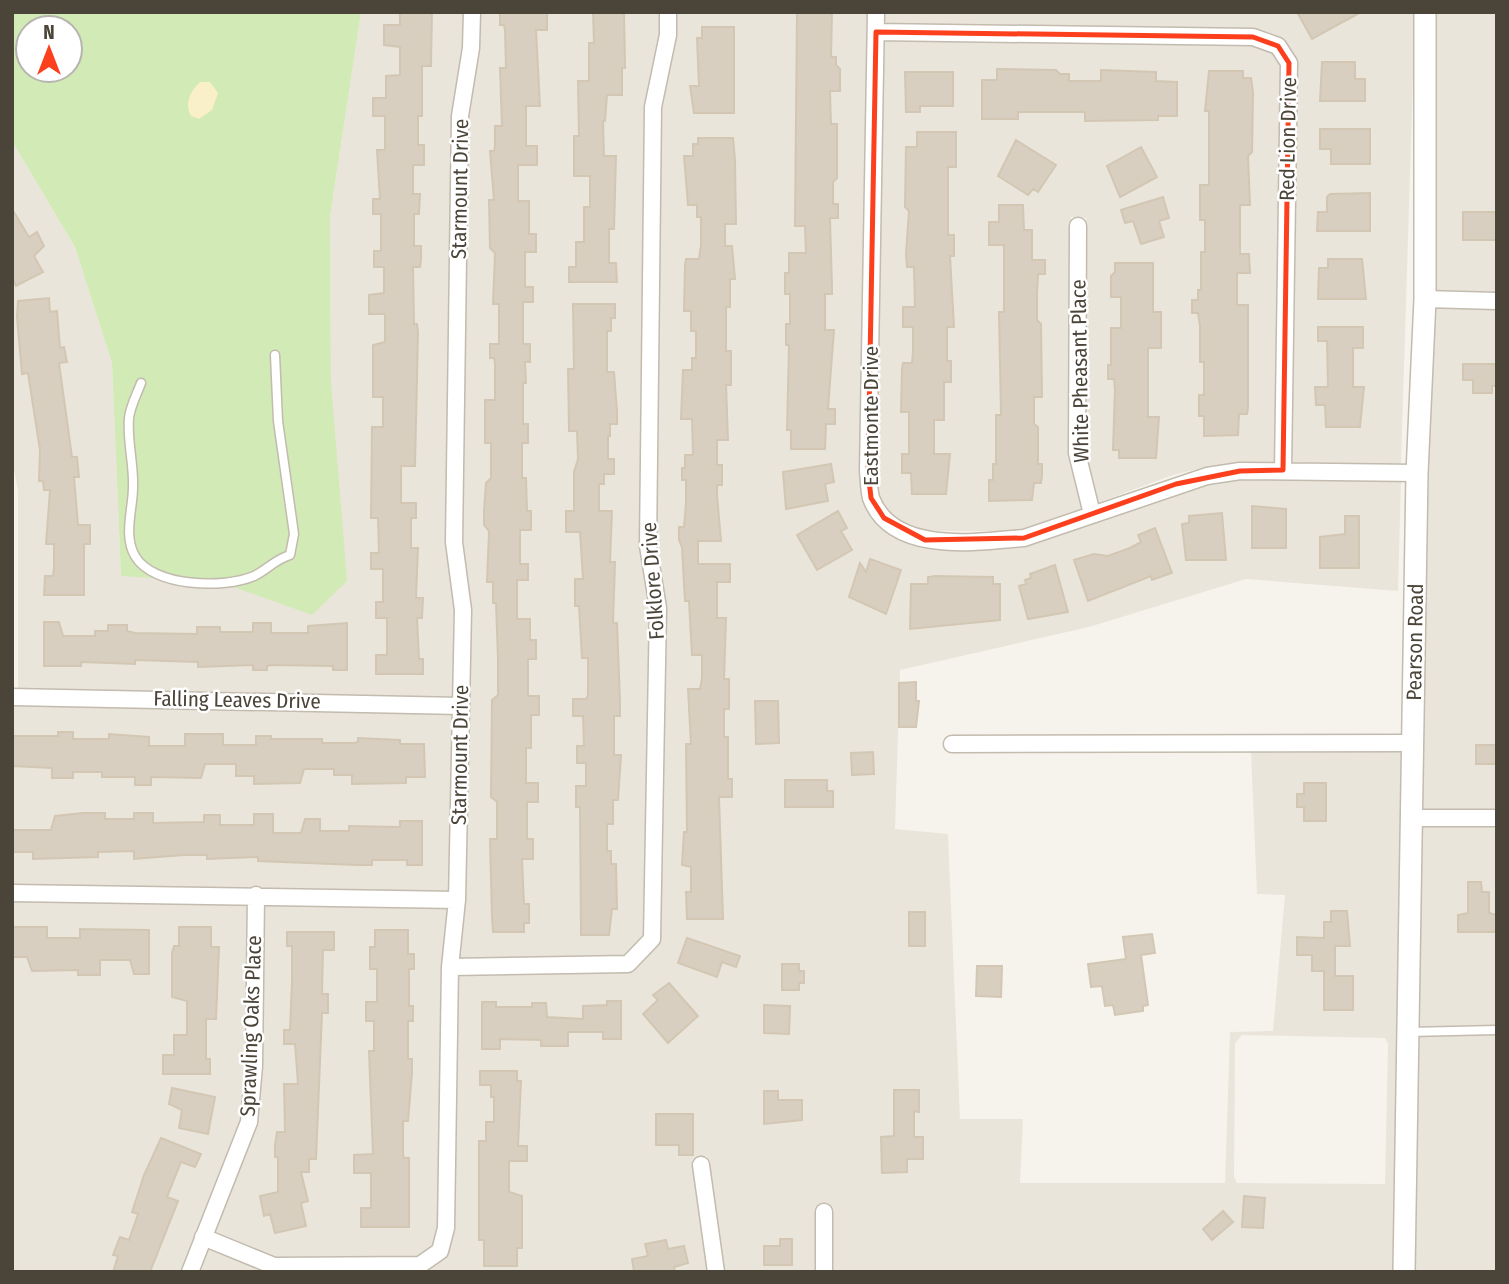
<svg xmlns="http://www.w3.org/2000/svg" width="1509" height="1284" font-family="'Fira Sans Condensed',sans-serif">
	<rect width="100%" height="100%" fill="#f6f3ec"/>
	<path fill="#eae5da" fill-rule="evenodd" d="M361,12H465L454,697L18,688V491L12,458V141L75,247L112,363L121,576L331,382L330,217Z
		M480,12H660V34L645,107L640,546L651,608L644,936L625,955L459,958L465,908L470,610L462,542L468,117L478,49Z
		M675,12H868L865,503L877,523L897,539L923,548L1026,546L1208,484L1240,479L1401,481L1398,591L1246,579L1089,627L900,670L895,829L948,834L960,1119H1023L1020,1183H1225L1230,1032L1273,1031L1285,895L1257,894L1251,752H1405L1396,1272H723L707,1156L692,1159L708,1272H425L448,1253L454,1228L457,976L628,972L659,940L655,545L661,108ZM1242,1035L1385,1038L1388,1044L1385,1184L1237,1183L1234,1177L1235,1043Z
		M884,12H1415L1401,464L1291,462L1296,63L1284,41L1253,29L884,24Z
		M1432,12H1497V292L1432,290Z
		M883,41L1252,46L1273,53L1281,65L1275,462H1240L1205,467L1173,475L1097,503L1084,451L1086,218L1071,217L1069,453L1083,508L1022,529L1001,531H926L903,523L889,512L879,495L875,471Z
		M1432,308L1497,309V810L1419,809Z
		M12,705L453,714L450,891L12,884Z
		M1418,826L1497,827V1272H1412Z
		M12,901L248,904L247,1066L241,1120L182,1272H12Z
		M263,904L449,908L442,959L439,1226L434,1245L418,1256L275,1257L213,1232L256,1123L262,1066Z
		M207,1248L267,1272H198Z"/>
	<path fill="#d2eab5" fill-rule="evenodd" d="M12,12H361L330,217L331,382L347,581L312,615L220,582L121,576L112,363L75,247L12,141ZM28,28H70V70H28Z"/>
	<path fill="#f9efc9" d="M200,82H210L218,93L212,110L199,119L191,116C184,104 190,91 200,82Z"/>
	<path fill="#d8cfc1" stroke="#d3c7b4" stroke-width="2" d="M400,12H432L431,66H422V116H418V145H424V165H413V194H420L419,214H414V246H421V260L420,267H413L414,324H417L418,332L415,466H401V503H416V518H411V548H418L416,598H423L422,618H417L419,659H423V674H376V655H387V618H376V602H383V569H371V553H379L378,518H371L372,427H383V397H373V345L385,342V314H369V295L384,293V267H374V251H381V214H373V199H380L377,150H385V116H373V98H386V76L400,75V47L384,45V25H400Z
		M500,12H547V30H536L540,106H526V146H537V165H518V201H529V234H536V252H525V287H533V302H523V344H530V362H525L526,383H523V424H528V443H522V478H526L527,511H531V530H520V564H528V580H517V619H530V640H536V659H528V696H539V715H531V748H526V783H538V802H527V839H533V859H522L524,904H529V923H524V932H493L492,917L490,839H497V802L491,797L492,700L498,695V659L496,603H493V582H487L489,531L484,525V511L486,483L491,478V443H485V400H495V363L494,358H490V344H499V304H493L495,253L490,248L489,200H494L490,151H494L495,146V126H502L500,68H506L505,30L504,25H500Z
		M593,12H624L625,68H622V95H607L605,121H603L604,156H616L614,229H609V263H616L617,282H569V267H576V242H584V207H590V176H574V136H579L578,81H589V43H594Z
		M797,12H832L831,57H836V65L840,69V91H830L831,124H837V178L833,182V204H838V218H830L832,287V294H825V330H834L828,409H835V424H826L825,449H791V430H787L789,345H786V324H790V294H785V273H789V253H806L805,226H795Z
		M1297,12H1361L1312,39Z
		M702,27H734V113H694L690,86H699L697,38H702Z
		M1322,62H1355V79H1365V101H1320Z
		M997,69L1056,70L1060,74H1069V81H1101V70L1156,72V81L1177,82V116H1158V120L1085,121V112H1018V119H982V80H997Z
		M1209,71H1243V78H1251L1253,92L1252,152L1248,156L1250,205H1240V254H1249L1250,273H1237V305H1248V408L1247,414H1239L1238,435L1204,436V416H1199V395H1204V362H1200V326L1198,313H1192V300H1198V290H1201V252H1205V220H1200V185H1209V111H1205Z
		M905,72H953V106H920V112H906Z
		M1320,129H1370V164H1331V149H1320Z
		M917,132H956V167H948V235H954V256H950L954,327H947V361H951V382H944V420H934V454H950L946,494H912L911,473H902V454H909V412H901L902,369L903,363H912L913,351V327H903V307H915L914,267H907L906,254L909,211L905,207L906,147H917Z
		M698,138H733L735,160L736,224H725V246H732L735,279H730V307H726V351H731V385H726L728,440H717V465H722V485H717V495L721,541H698V564H730V582H717V618H726L724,679H729V709H724V737H728V779H732V797H719L723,919H687L686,892H691V867L682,865L684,832H687L686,744H691L688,689H700L702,678V655H692L689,601H685L682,547L679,540V527H684L686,503V480H682V468H685V455H693L692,419H681L683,370H692V358H696V331H691V311H684L685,265L686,259H699L701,245V217H697V205H688L684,156H693V144H698Z
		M1016,140L1056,165L1038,192L1033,189L1028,195L998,176Z
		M1141,147L1157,177L1120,197L1107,166Z
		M1370,193V231H1317L1318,212H1327V197L1330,194Z
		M1163,197L1169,218L1159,221L1164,237L1141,244L1133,221L1125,223L1121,210Z
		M999,205H1023L1024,230H1032V260H1045V274H1038L1037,293V320L1041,324L1042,397H1034V424L1038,427V464H1042V476L1041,483H1034L1032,500L989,501V480H993V464H996V415H1001L999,312H1004V245H989V222H999Z
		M12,209L29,237L37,232L44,246L34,256L43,272L16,286L12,278Z
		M1463,212H1497V240H1463Z
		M1328,259H1362L1366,299H1318L1319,268H1328Z
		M1115,263H1153V312H1161V348H1148V417H1159L1156,458H1119V450H1113L1115,389L1114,379H1108V365H1111V328H1121V297H1111V276L1115,272Z
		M49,298L50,312L57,311L60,348L64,347L67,362L59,363L72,457H77L79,477H74L78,525H90V544H84V595H44L45,576H53L54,567V544H46L50,490H44L43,481H39L40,450L28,373L22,374L17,317L18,301Z
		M573,304H615V318H611V331H607V372H614L617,411V424H610V436H608V459H614V474H604V484H599V511H612L610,562H615L613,623H617L620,701V716H614V755H621L618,800H613V824H607V851H611V864H616L617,909H612L609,935H581L580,807H576V786H586V763H577V746H584L583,716H573V699H586L588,695V658H582L579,606H575V579H583L580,532H566V511H574V472L578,459L577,431H569L568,369H574Z
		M1318,327H1363V348H1353V387H1364L1360,427H1326L1325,405H1316L1315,387H1328L1327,341H1318Z
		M1463,364H1497V386H1492V393H1473V380H1463Z
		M831,464L834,482L825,484L828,501L786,509L783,472Z
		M1252,506L1286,509V548H1252Z
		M838,511L847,528L841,531L852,550L817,570L797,535Z
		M1222,513L1226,560H1186L1182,524L1189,523V516Z
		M1345,516H1359V568H1320V537L1345,534Z
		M1155,528L1172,573L1152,580L1151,576L1088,601L1074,560L1094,554L1108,556L1130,548L1141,542L1138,535Z
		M870,559L901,570L886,614L849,597L860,563L866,572Z
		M1055,565L1068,612L1028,619L1019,586L1026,584L1025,580L1031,578L1030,574Z
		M935,576L993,577V584H1000V620L910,629L911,584H928V577Z
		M44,622H59L63,636H95V631H108V625H127V631L135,633L197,634V627H220V632H253V623H271V633H308V626L347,623V670H333V666L271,665L267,666V670H253V665L198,667V662L135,660V664L81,662V666H44Z
		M916,682V701H919L916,727H899V683Z
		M755,701H778L779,743L756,744Z
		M58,732H73V739H109V734L149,737V746H185V734H223V745H256V736H271V739H322V743H354L358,742V738L400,740V744H424L425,777H406V783L352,784V775H334V769H304L300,783L254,784V776H236V764H205L201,778L151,777V785H135V777H102V772H73V778H52V768L12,766V736H58Z
		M1476,745H1497V764H1476Z
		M873,752L874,774L852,775L851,753Z
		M785,780H827V791H833V807H785Z
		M1304,783H1326V821H1304V807H1297V794H1304Z
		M83,813H105V819H134V813H153V823L204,822V815H220V825H254V814H273V833H301L305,819H320V831H349V826L400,827V821H422V865H407V860H372V865H357L258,861V857L207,859V855H184L134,859V851L98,852V857L33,859V852H12V830H51L55,816Z
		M1468,882H1481L1482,892H1489V913L1497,915V932H1458V915L1468,913Z
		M1331,911H1347L1350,946H1335V976H1353V1010H1324V971H1312V955H1297V937L1324,938V922H1331Z
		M909,912H925V946H909Z
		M12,927H47V938H80V929L149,930V974H134L130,960H100V975H78V970L32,971L27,957H12Z
		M179,927H211V947H219L216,1019H206V1059H210V1074H163V1055H174V1035H187V1001L172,997V953L174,946H179Z
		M375,930H408V954H414V969H409V1006H413V1021H408V1059H412V1073L408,1121H403V1154L404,1158H409V1227H361V1208H371V1173H354V1155L373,1154L369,1051H374V1021H366V1002H377V969H370V947H375Z
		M287,932H334V950H323L322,994H328V1013H322L316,1159H309V1172H301L308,1201L301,1203L306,1226L275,1233L270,1214L264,1216L260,1196L278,1192V1157H275V1145L277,1132H285L284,1084H298L295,1044H284V1030H290L292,981V946H287Z
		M1152,934L1155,953L1141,955L1148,1005L1143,1006V1011L1115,1015L1113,1005L1105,1006L1102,986L1091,987L1088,964L1126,959L1123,937Z
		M687,938L740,956L736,967L722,962L717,977L678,963Z
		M782,964H799V971H804V983H799V990H782Z
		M977,966H1002L1001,997L976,996Z
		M669,983L698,1016L668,1043L643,1014L658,1000L653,995Z
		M607,1001H621V1039H603V1032H568V1046H541V1040L500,1039V1049H482V1002H496V1007H532V1003H546L547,1017L583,1019V1006L607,1005Z
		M764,1005L790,1006L789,1034L764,1033Z
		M480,1071H517V1081H521L518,1146H527V1161H509V1192L522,1196V1248H517V1266H484V1240H479V1141H486V1122H494V1097H491V1085H480Z
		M172,1088L215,1097L208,1134L179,1128L182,1110L169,1104Z
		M894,1090H919V1112L914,1111V1137H923V1159H907V1172L882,1173L881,1137L894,1136Z
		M764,1091H778V1100H802V1120L764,1124Z
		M656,1114H693V1155H679V1145H656Z
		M161,1138L201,1154L195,1167L181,1162L167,1197L178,1201L150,1272H113L118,1256L113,1255L120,1237L129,1240L138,1214L132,1212L144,1175Z
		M1244,1196L1265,1198L1263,1228L1242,1227Z
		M1223,1211L1233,1222L1212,1240L1203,1229Z
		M780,1239H792V1265H764V1246H780Z
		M666,1240L668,1249L684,1246L688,1263L674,1267L675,1272H634L632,1259L648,1256L645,1244Z"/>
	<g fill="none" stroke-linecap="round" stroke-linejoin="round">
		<defs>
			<path id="service" d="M141,383C137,394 130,407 129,418C127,441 134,465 133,487C133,509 123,536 135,556C153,587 224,589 254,576C267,570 274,560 290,555L294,534L278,421L275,355
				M1409,1032L1497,1030"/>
			<path id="minor" d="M876,12L868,471C869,480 869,491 871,498C892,555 977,542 1024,538L1207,476L1240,471L1417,473
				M876,32L1253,37L1278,46L1289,63L1283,470
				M1078,226L1077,453L1092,514
				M1425,299L1497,301
				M12,697L461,706
				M952,744L1413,743
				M1410,818H1497
				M12,893L457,900
				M450,967L628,964L652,939L658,608L648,546L653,107L668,35V12
				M701,1165L716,1272
				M203,1237L274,1266L420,1265L440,1251L446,1228L450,967L457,900L463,610L454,542L460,116L471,48L472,12
				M190,1272L249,1122L254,1066L256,895
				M824,1272V1212"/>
			<path id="tertiary" d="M1404,1272L1417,473L1425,299V12"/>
		</defs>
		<use href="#service" stroke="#c2bbae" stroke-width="11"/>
		<use href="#minor" stroke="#c2bbae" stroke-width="19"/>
		<use href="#tertiary" stroke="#c2bbae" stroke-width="24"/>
		<use href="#service" stroke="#fff" stroke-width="8"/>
		<use href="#minor" stroke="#fff" stroke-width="16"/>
		<use href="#tertiary" stroke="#fff" stroke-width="21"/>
	</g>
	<path fill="none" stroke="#fc3f1d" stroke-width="5" stroke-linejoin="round" d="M876,32L1253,37L1278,46L1289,63L1283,470L1240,471L1176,484L1024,538L925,540L884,518L871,498L868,471Z"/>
	<g text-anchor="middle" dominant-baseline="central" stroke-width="5" stroke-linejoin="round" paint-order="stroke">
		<g font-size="21" fill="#4b4439" stroke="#fff">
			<text transform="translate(1288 139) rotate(-89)">Red Lion Drive</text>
			<text transform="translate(460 189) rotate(-89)">Starmount Drive</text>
			<text transform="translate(1080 371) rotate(-91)">White Pheasant Place</text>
			<text transform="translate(871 416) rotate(-90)">Eastmonte Drive</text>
			<text transform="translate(653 581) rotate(-94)">Folklore Drive</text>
			<text transform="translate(1415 642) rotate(-89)">Pearson Road</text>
			<text transform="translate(237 700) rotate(1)">Falling Leaves Drive</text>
			<text transform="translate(460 755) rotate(-89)">Starmount Drive</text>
			<text transform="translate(251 1026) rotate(-88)">Sprawling Oaks Place</text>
		</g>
	</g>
	<rect width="1509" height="1284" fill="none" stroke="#4b4439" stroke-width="28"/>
	<g transform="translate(49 49)"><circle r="33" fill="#ffffff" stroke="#b7b4b0" stroke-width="2"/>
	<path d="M0-5L12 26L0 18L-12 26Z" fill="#fc3f1d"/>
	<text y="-10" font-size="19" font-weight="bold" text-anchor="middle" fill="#4b4439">N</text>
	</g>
</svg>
